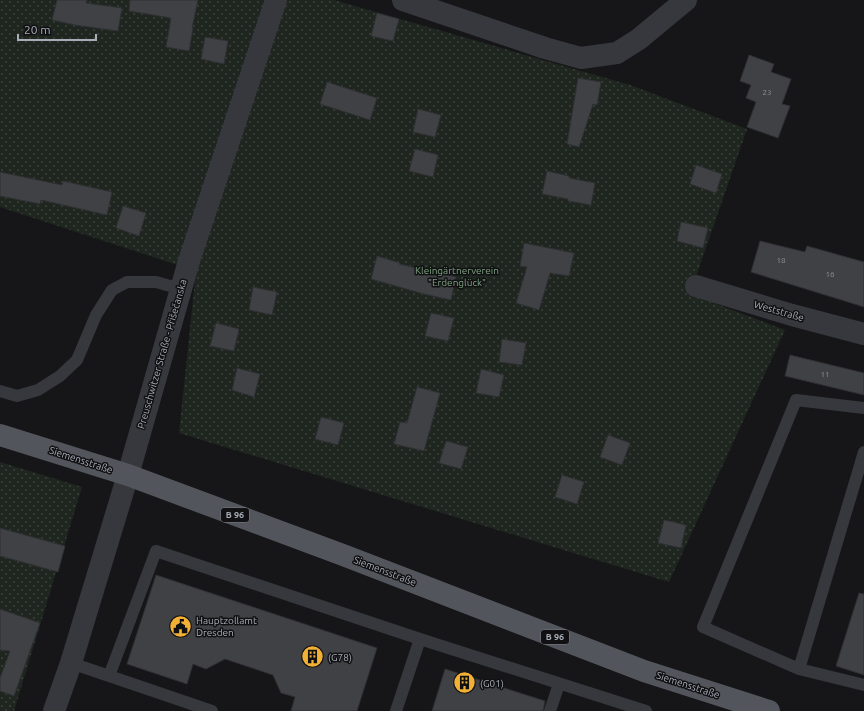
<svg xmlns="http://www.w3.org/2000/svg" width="864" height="711" font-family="Ubuntu,sans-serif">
	<defs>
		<pattern id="grass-dots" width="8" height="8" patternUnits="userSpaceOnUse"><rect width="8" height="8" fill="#1e261f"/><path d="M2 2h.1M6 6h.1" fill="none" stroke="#3c433d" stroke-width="1.8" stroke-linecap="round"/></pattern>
	</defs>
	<rect width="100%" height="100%" fill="#161618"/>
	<path fill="url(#grass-dots)" d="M0,0H334L630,85L747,129L690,294L785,330L669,582L179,433L196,271L0,207Z
		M0,462L82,487L14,711H0Z"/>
	<path fill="#404145" stroke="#303034" d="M57,0H87L86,3L122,8L118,31L75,25L52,20Z
		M130,0H198L192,28H193L189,51L166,47L171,18L129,11Z
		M377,13L399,19L393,41L371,36Z
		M205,37L228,41L224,64L201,59Z
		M749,55L774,64L771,72L791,79L782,104L790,106L778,138L747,127L756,102L746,98L751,85L740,81Z
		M578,78L601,82L597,105L593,104L579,147L567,144Z
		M327,82L377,98L370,120L320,104Z
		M418,109L441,115L435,137L413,132Z
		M415,149L438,155L433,177L409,171Z
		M696,165L722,174L716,193L690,184Z
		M547,171L569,176V178L595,183L591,205L568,201V199L542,194Z
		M0,172L62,185L63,181L112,192L107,215L41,200L40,204L0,196Z
		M123,206L146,213L139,236L116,228Z
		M681,222L708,228L703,248L677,241Z
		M760,241L805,252L807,246L864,262V307L751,272Z
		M524,243L574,253L569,276L550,273L539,310L516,303L527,267L520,266Z
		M377,256L400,263L399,264L456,277L451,300L424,294L371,279Z
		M253,287L277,292L272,315L249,310Z
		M431,313L454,318L448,341L425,336Z
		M216,323L239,329L234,351L210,346Z
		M502,339L526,343L522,365L499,362Z
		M790,355L864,373V395L785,376Z
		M237,368L260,374L254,397L232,390Z
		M481,369L504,375L499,397L476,393Z
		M417,387L440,393L424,451L394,444L400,422L407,423Z
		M321,417L344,423L338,445L315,439Z
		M608,435L630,443L622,465L600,457Z
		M446,441L468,447L461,469L439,463Z
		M562,475L584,482L577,504L555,497Z
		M664,520L686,525L681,548L658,543Z
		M0,528L65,546L58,572L0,556Z
		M156,575L377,648L357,711H291L295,697L281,693L273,675L225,659L206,669L193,664L187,684L127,664Z
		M859,593L864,594V675L836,666Z
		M0,609L40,623L14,696L0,691V678L10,651L0,650Z
		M445,669L545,701L543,711H432Z"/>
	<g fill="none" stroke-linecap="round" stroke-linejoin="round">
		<path stroke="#37383d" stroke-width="12" d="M0,391L17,396L38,390L60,376L77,360L96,315L112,290L127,282H156L181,289
			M864,408L796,400L703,627L799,669L864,452
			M71,663L212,711
			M799,669L864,685
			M109,676L156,551L420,639L646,711
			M396,711L420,639
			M550,711L559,684"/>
		<path stroke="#37383d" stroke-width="22" d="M403,0L545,48L581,58L617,53L639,39L686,0
			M696,286L792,315L864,334
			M54,711L71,663L128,475L189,261L276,0"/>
		<path stroke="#53555c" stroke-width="22" d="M0,435L128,475L343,555L644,671L769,711"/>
	</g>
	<defs>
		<symbol id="civic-disc" viewBox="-11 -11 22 22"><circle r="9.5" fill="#f2b134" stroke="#111113"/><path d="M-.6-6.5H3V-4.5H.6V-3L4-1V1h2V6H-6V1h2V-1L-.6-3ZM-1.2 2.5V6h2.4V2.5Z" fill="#111"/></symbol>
		<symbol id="building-disc" viewBox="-11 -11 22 22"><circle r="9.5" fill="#f2b134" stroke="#111113"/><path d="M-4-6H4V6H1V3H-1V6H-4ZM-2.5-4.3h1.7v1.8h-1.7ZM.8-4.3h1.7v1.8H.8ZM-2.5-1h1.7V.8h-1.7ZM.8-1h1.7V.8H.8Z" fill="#111"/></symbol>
	</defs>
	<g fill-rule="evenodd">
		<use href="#civic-disc" x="168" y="614" width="25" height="25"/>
		<use href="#building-disc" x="300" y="644" width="25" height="25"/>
		<use href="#building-disc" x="452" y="670" width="25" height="25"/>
	</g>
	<g text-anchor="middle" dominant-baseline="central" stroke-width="3" stroke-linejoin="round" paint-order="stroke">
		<g font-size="8" fill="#8e929b">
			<text x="767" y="92">23</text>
			<text x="781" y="260">18</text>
			<text x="830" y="274">16</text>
			<text x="825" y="374">11</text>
		</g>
		<g fill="#111113" stroke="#7b7e86" stroke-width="1">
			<rect x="221" y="508" width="28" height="14" rx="3"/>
			<rect x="541" y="630" width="28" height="14" rx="3"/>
		</g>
		<g font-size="9" font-weight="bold" fill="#a8adb8">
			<text x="235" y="515">B 96</text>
			<text x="555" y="637">B 96</text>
		</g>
		<g font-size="10" fill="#7fa381" stroke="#111113">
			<text x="457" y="270">Kleingärtnerverein<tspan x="457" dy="12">"Erdenglück"</tspan></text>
		</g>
		<g font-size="10" fill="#a8adb8" stroke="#111113">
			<text transform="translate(779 311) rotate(16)">Weststraße</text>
			<text transform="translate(162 354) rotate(-74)">Preuschwitzer Straße - Přišečanska</text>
			<text transform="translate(81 460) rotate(18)">Siemensstraße</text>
			<text transform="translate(385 571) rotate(21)">Siemensstraße</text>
			<text transform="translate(688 685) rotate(18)">Siemensstraße</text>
		</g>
		<g font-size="10" fill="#a8adb8" stroke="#111113" text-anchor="start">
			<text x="196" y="620">Hauptzollamt<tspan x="196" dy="12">Dresden</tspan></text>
			<text x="328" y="657">(G78)</text>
			<text x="480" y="683">(G01)</text>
		</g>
	</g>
	<path d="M18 34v6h78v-6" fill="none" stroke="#a8adb8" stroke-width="2"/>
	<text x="24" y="34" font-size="12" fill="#a8adb8" stroke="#111113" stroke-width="3" paint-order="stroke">20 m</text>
</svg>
